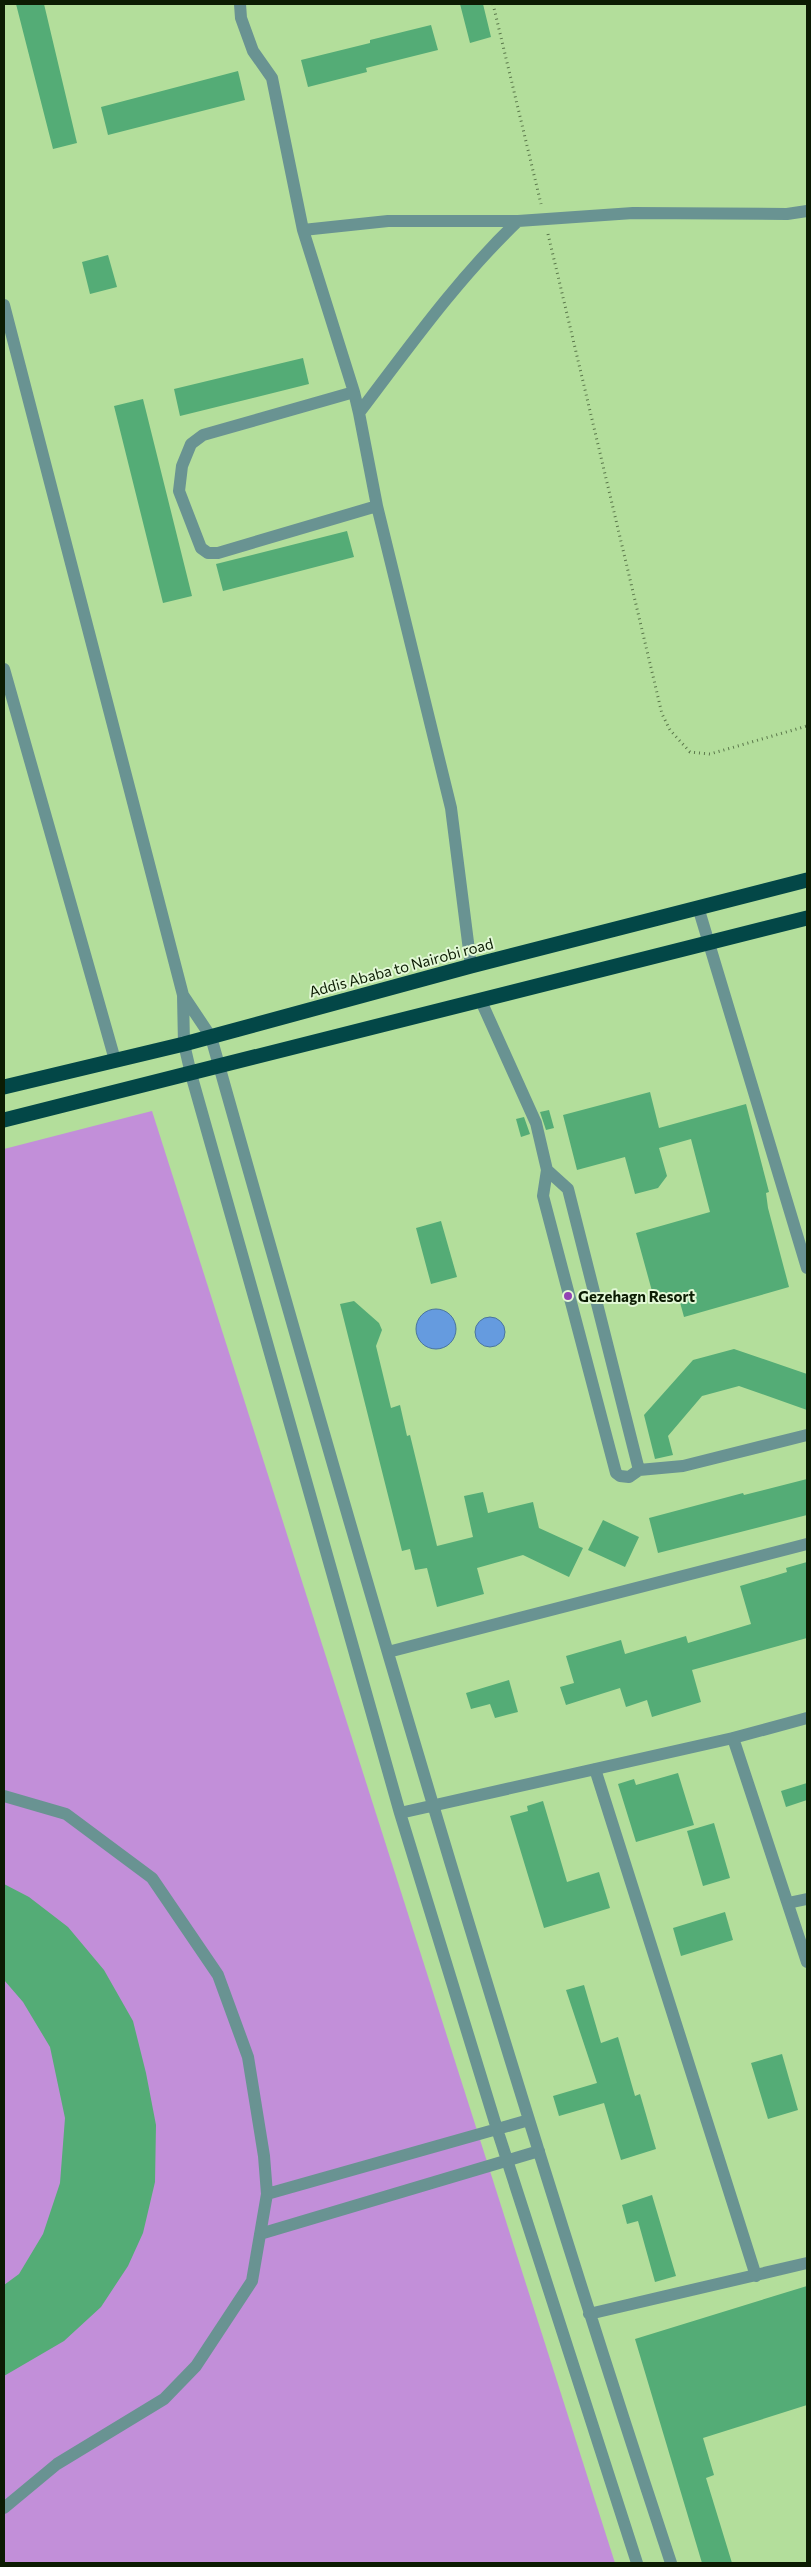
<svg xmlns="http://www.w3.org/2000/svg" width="811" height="2567" font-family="Commissioner,sans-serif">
	<rect width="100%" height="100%" fill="#b3de9b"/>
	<path fill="#c28fd9" d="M152,1111L615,2563H4V1149Z"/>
	<path fill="#659bdf" stroke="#4a759d" d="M416 1329a20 20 0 1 1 40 0a20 20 0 1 1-40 0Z
		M475 1332a15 15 0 1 1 30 0a15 15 0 1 1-30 0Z"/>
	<path fill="#54ac76" d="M16,4H44L77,143L53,149Z
		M460,4H483L491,37L470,43Z
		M431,25L438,50L366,68L367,72L308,87L301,60L370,43V40Z
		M238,71L245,100L108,135L101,107Z
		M108,255L117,287L90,294L82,262Z
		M303,358L309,384L180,416L174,389Z
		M143,399L192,596L163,603L114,406Z
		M347,531L354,557L223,591L216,564Z
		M650,1092L659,1128L746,1104L769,1192L766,1193L768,1208L789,1287L684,1317L678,1295L655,1302L636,1233L710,1212L691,1139L659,1148L667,1176L658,1188L635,1194L625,1157L577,1170L563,1115Z
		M549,1110L554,1128L546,1130L540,1112Z
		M524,1117L530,1134L521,1137L516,1119Z
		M441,1221L457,1277L431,1284L416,1228Z
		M354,1301L379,1323L382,1330L376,1346L391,1408L400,1405L407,1436L410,1435L437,1546L473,1537L464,1496L483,1492L488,1513L533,1502L539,1528L583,1548L569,1577L523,1555L477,1568L484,1594L437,1607L427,1568L415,1570L410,1549L402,1551L340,1304Z
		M734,1349L807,1374V1410L739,1386L702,1396L668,1436L673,1455L655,1459L644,1415L693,1360Z
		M807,1479V1515L658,1553L649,1518L743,1493L744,1495Z
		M603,1520L639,1537L625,1567L588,1550Z
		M807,1562V1638L692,1670L701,1702L652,1717L647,1700L626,1707L620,1688L566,1705L560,1687L574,1683L566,1656L621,1640L625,1654L686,1636L688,1643L751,1624L740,1586L787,1572L786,1568Z
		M509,1680L518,1712L495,1718L490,1704L471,1709L466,1693Z
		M678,1773L694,1825L636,1842L618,1784L634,1779L636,1785Z
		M807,1783V1800L786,1807L781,1791Z
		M543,1801L567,1882L599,1872L610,1908L544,1928L510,1816L528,1811L527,1806Z
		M714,1823L730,1878L703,1886L687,1831Z
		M4,1884L29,1897L68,1927L104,1970L133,2021L146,2073L156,2125L155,2182L143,2233L128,2266L101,2307L64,2341L4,2376V2285L19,2274L43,2234L60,2183L65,2118L50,2047L23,2002L4,1980Z
		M725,1912L733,1940L681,1956L673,1928Z
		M584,1985L601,2043L618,2037L635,2096L640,2094L656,2149L621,2160L604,2103L559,2116L553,2096L597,2083L566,1990Z
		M782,2054L798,2110L768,2119L751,2063Z
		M652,2195L676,2276L655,2282L638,2221L627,2224L622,2205Z
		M807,2286V2405L703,2438L714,2475L706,2478L732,2563H702L635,2339Z"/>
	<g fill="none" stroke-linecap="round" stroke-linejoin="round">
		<path stroke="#5b784b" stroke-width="3" stroke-dasharray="1 4" stroke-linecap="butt" d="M493,4L541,204
			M548,234L662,714L670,730L690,752L710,754L807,726"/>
		<path stroke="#699392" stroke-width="12" d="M240,4L241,18L253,51L272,78L303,230L354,392
			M303,230L388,221H518
			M4,305L183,995L184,1044L191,1074L400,1813L497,2129L637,2563
			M359,413L354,392L203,435L191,444L182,466L179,491L201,548L208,553H218L377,506L359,413C409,347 458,278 518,221L633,213L787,214L807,211
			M377,506L451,808L471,966
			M4,669L115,1060
			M698,907L807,1268
			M183,995L211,1037C355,1548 504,2059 671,2563
			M481,1001L536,1123L547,1170L543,1196L616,1473L620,1476L629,1477L639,1470L683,1466L807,1435
			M547,1170L568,1189L639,1470
			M388,1652L807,1544
			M733,1738L807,1962
			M595,1769L756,2276
			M4,1796L66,1814L152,1878L218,1975L248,2057L264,2156L267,2194L252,2281L196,2366L164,2399L57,2464L4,2508
			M400,1813L733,1738L807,1718
			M788,1903L807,1899
			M267,2194L529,2120
			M260,2234L539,2151
			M589,2314L807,2263"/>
		<path stroke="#034747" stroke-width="15" d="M4,1087L184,1044L471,966L807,880
			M4,1120L807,918"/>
	</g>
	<circle fill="#9243b3" stroke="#e2f8d6" stroke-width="2" cx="568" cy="1296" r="5"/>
	<g text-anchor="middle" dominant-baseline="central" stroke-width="4" stroke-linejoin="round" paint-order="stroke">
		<g font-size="15" fill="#0c1c03" stroke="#e2f8d6">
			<text transform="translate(401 967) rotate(-15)">Addis Ababa to Nairobi road</text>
		</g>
		<g font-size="15" font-weight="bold" fill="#0c1c03" stroke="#e2f8d6" text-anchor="start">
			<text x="578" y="1296">Gezehagn Resort</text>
		</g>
	</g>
	<rect width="811" height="2567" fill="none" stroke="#0c1c03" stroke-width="10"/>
</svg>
